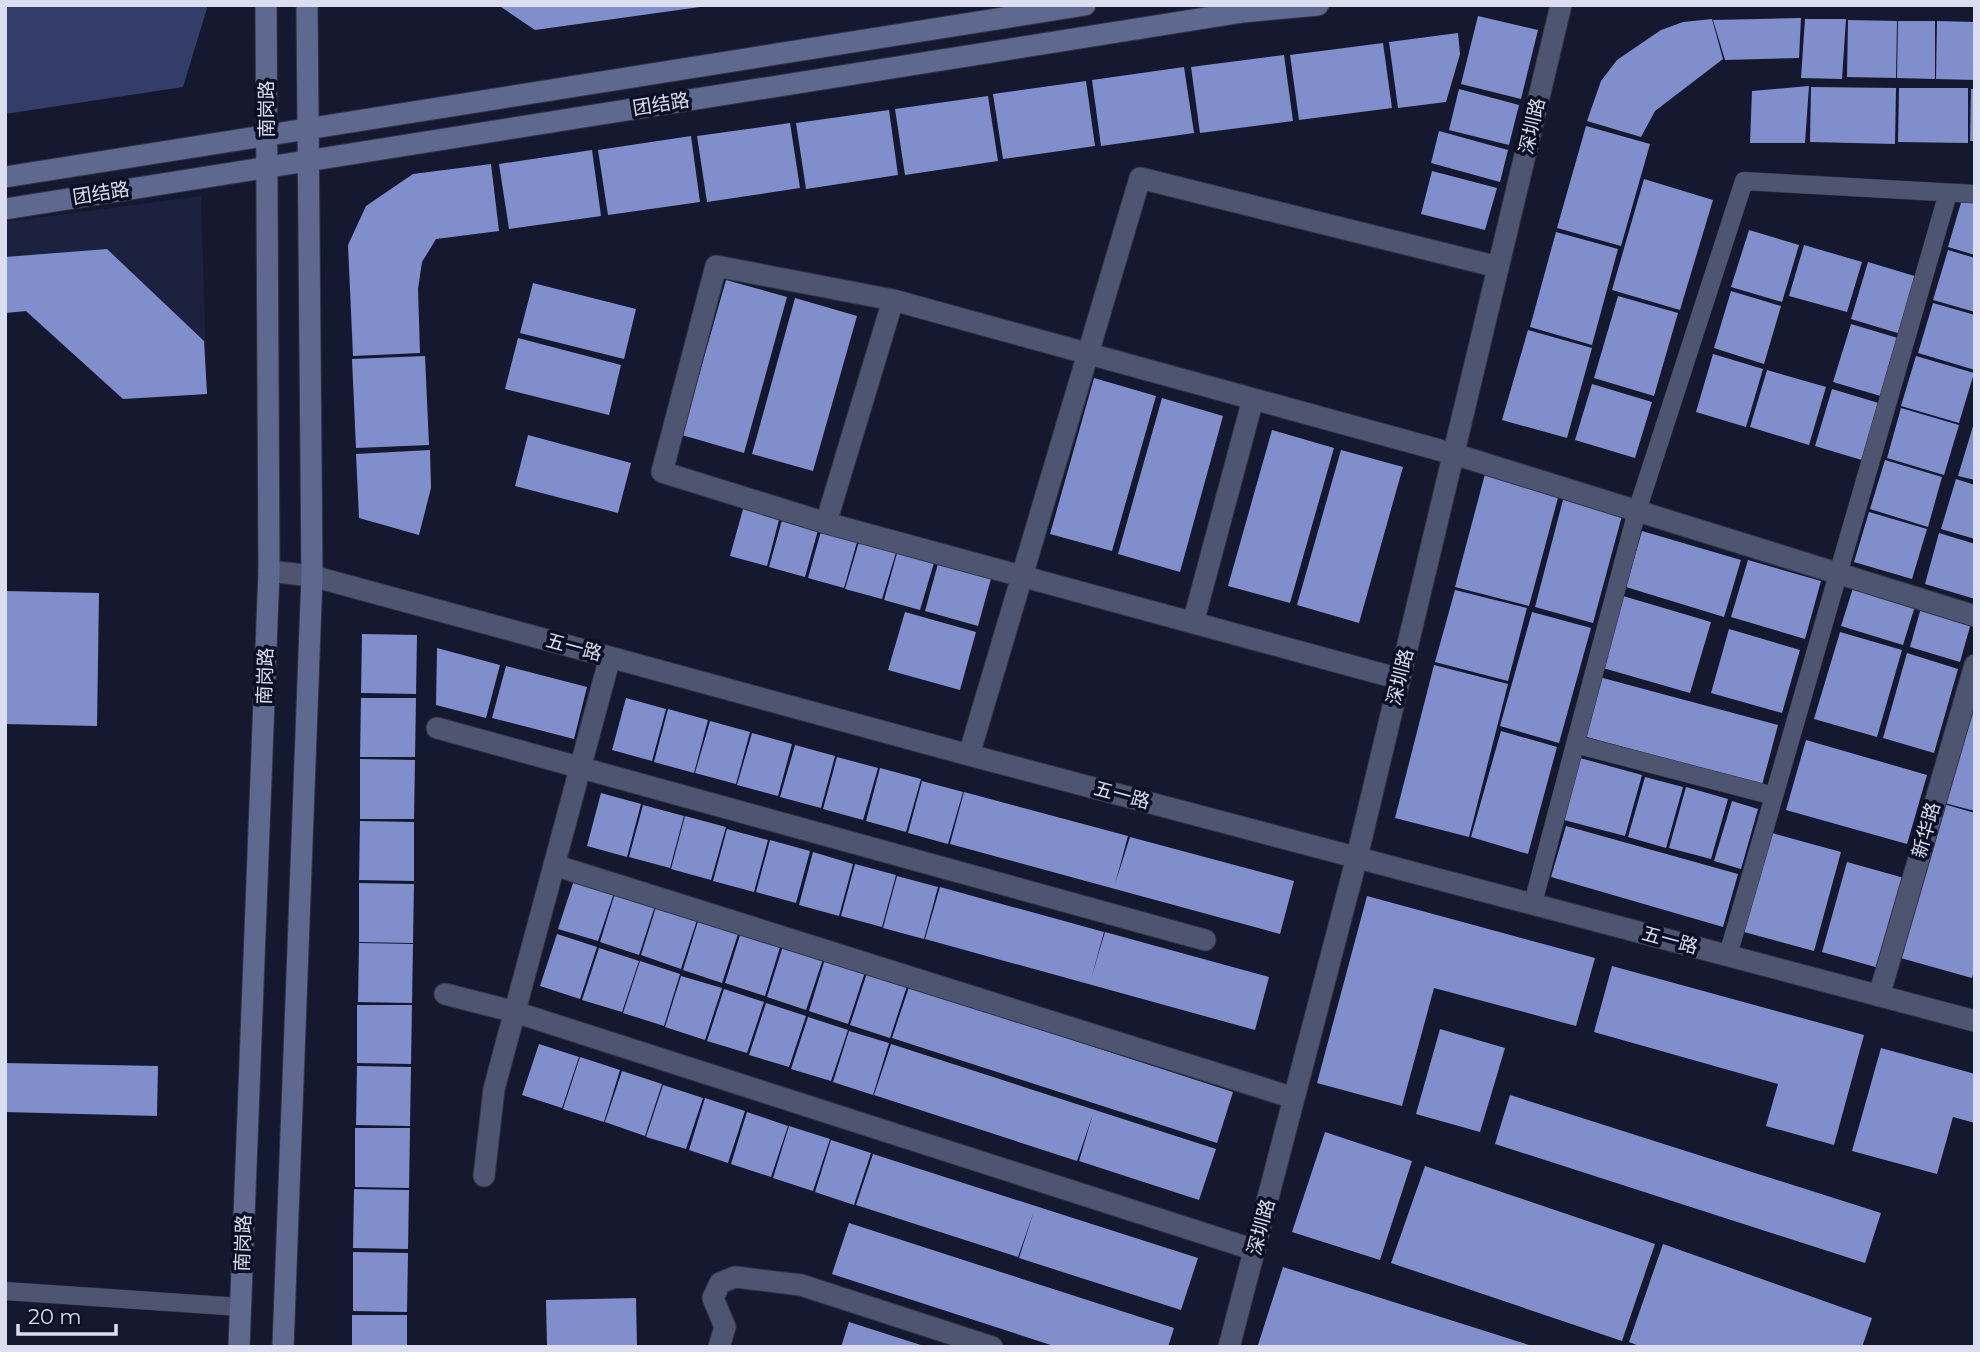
<svg xmlns="http://www.w3.org/2000/svg" width="1980" height="1352" font-family="Montserrat,'Noto Sans SC',sans-serif">
	<rect width="100%" height="100%" fill="#151930"/>
	<path fill="#1b213e" d="M201,196L207,394L123,399L26,312L5,313V222Z"/>
	<path fill="#343c69" d="M5,5H208L183,87L5,114Z"/>
	<path fill="#808ecc" d="M498,5H700V7L535,30Z
		M1478,16L1538,30L1521,99L1461,84Z
		M1801,18L1799,58L1725,60L1713,20Z
		M1712,19L1723,59L1655,111L1641,137L1587,121L1601,81L1617,60L1661,30L1683,22Z
		M1805,19H1846L1842,79L1801,78Z
		M1848,20L1897,21L1896,78L1847,77Z
		M1898,21H1935V79L1897,78Z
		M1937,21L1975,22V80L1936,79Z
		M1458,33L1460,54L1446,102L1398,108L1389,42Z
		M1383,43L1392,108L1299,120L1290,55Z
		M1284,55L1293,121L1200,133L1191,67Z
		M1184,67L1194,133L1101,146L1092,80Z
		M1086,81L1095,146L1003,159L993,94Z
		M1809,86L1805,143H1750L1752,91Z
		M1811,87L1896,88L1895,144L1810,142Z
		M1899,88H1968V143L1898,142Z
		M1459,89L1519,105L1509,145L1449,130Z
		M1971,89H1975V141H1970Z
		M988,96L998,161L905,175L895,109Z
		M889,110L898,175L806,189L796,123Z
		M790,123L800,188L707,202L697,136Z
		M1586,126L1650,144L1621,246L1557,228Z
		M1439,131L1508,150L1500,182L1431,163Z
		M691,136L700,202L608,215L598,150Z
		M592,150L601,216L509,229L499,164Z
		M491,164L499,231L436,239L422,262L418,289L420,353L353,356L348,245L366,206L413,174Z
		M1432,171L1497,188L1485,230L1421,214Z
		M1644,179L1713,200L1680,310L1612,290Z
		M1963,196L1975,200V255L1948,247Z
		M1749,230L1799,245L1782,302L1731,287Z
		M1556,232L1618,249L1592,345L1530,327Z
		M1804,245L1862,262L1847,312L1789,296Z
		M107,249L204,341L207,394L123,399L26,311L5,313V257Z
		M1948,250L1975,258V312L1933,300Z
		M1868,262L1918,277L1901,334L1851,319Z
		M726,280L787,297L744,453L682,435Z
		M533,283L636,309L624,359L520,333Z
		M1731,291L1781,306L1764,364L1714,348Z
		M1618,296L1678,313L1654,396L1594,378Z
		M795,298L857,316L813,471L752,454Z
		M1933,303L1975,315V370L1918,353Z
		M1851,324L1901,339L1884,397L1833,382Z
		M1528,330L1592,348L1567,438L1502,420Z
		M518,338L621,365L609,415L505,389Z
		M1713,354L1763,369L1746,427L1696,412Z
		M425,356L429,445L356,448L352,359Z
		M1916,356L1974,373L1959,423L1901,406Z
		M1767,370L1826,387L1809,445L1750,427Z
		M1094,378L1156,396L1112,551L1050,534Z
		M1592,384L1652,402L1635,458L1575,440Z
		M1832,389L1882,404L1865,461L1815,446Z
		M1162,398L1223,416L1180,572L1118,554Z
		M1901,408L1959,425L1944,475L1887,458Z
		M1974,423H1975V480L1958,476Z
		M1272,430L1334,448L1290,603L1228,586Z
		M528,435L631,463L618,513L515,486Z
		M430,450L431,488L419,535L359,518L356,454Z
		M1341,450L1403,467L1359,623L1297,605Z
		M1885,460L1942,477L1928,527L1870,509Z
		M1485,474L1559,494L1529,606L1455,587Z
		M1956,479L1975,485V539L1941,529Z
		M1564,496L1623,512L1593,623L1535,607Z
		M745,502L781,512L767,566L730,556Z
		M1869,512L1927,529L1912,579L1854,562Z
		M784,513L820,523L805,577L769,567Z
		M823,524L859,535L844,588L808,578Z
		M1642,531L1741,560L1724,617L1626,587Z
		M1939,533L1975,544V599L1925,584Z
		M861,535L898,546L882,599L845,589Z
		M899,546L936,556L920,610L884,600Z
		M939,560L992,575L978,626L925,611Z
		M1748,560L1821,581L1805,639L1731,617Z
		M1853,588L1915,606L1903,645L1841,626Z
		M1455,590L1527,608L1508,681L1435,662Z
		M5,591L99,593L97,726L5,724Z
		M1623,596L1711,622L1690,693L1603,668Z
		M1921,608L1971,623L1960,662L1910,647Z
		M905,612L976,632L960,690L888,670Z
		M1532,612L1591,628L1559,743L1500,726Z
		M1729,629L1800,650L1782,713L1711,693Z
		M1840,632L1902,650L1877,737L1814,719Z
		M362,634L417,635L416,694L361,693Z
		M437,648L500,665L486,718L436,705Z
		M1907,653L1958,669L1934,753L1883,738Z
		M1434,665L1508,684L1469,837L1395,818Z
		M506,666L587,687L574,739L492,718Z
		M1599,677L1778,725L1762,785L1583,736Z
		M1975,688V811L1941,802Z
		M361,698H416L415,757H360Z
		M626,698L666,709L652,761L612,750Z
		M668,709L708,720L694,773L654,762Z
		M710,721L750,732L736,784L695,773Z
		M1501,731L1557,747L1528,854L1471,837Z
		M752,733L792,744L778,796L737,785Z
		M1806,740L1927,775L1907,844L1786,810Z
		M795,745L835,756L821,808L780,797Z
		M837,757L878,768L863,820L823,809Z
		M1580,758L1642,775L1625,836L1564,820Z
		M360,759L415,760L414,819H360Z
		M880,768L921,779L906,832L866,821Z
		M1645,777L1683,787L1666,848L1628,837Z
		M922,781L963,792L948,844L908,833Z
		M1686,787L1728,799L1711,859L1669,848Z
		M964,792L1128,836L1115,884L1130,837L1294,881L1280,934L950,844Z
		M601,793L641,804L627,857L587,846Z
		M1732,801L1758,809L1741,869L1714,861Z
		M1940,803L1975,813V967L1972,978L1897,957Z
		M643,805L684,816L670,868L629,857Z
		M685,816L726,827L711,880L671,869Z
		M360,821L414,822V881L359,880Z
		M1566,826L1738,874L1723,927L1551,877Z
		M727,829L768,840L754,892L713,881Z
		M1772,833L1841,852L1814,951L1744,932Z
		M770,840L810,851L796,903L756,892Z
		M813,852L853,864L839,916L799,905Z
		M1847,862L1904,878L1879,968L1822,952Z
		M855,864L896,875L882,927L841,916Z
		M897,876L938,887L924,939L883,928Z
		M575,877L615,890L598,941L558,929Z
		M359,883L414,884L413,943L359,942Z
		M940,887L1104,932L1091,979L1105,932L1269,977L1255,1030L925,939Z
		M616,890L656,903L639,955L600,942Z
		M1367,896L1595,958L1576,1026L1434,988L1402,1106L1317,1083Z
		M657,904L698,917L681,969L641,955Z
		M699,918L739,931L722,983L683,970Z
		M741,932L781,944L765,996L725,983Z
		M557,934L597,947L580,999L540,986Z
		M359,943L413,944L412,1003L358,1002Z
		M783,946L823,959L806,1010L767,997Z
		M599,948L639,961L622,1012L582,1000Z
		M825,959L865,972L848,1024L809,1011Z
		M640,961L680,974L664,1026L623,1013Z
		M1612,966L1864,1035L1834,1145L1766,1126L1778,1084L1594,1032Z
		M867,973L907,986L890,1038L850,1025Z
		M681,976L722,988L705,1040L665,1027Z
		M909,987L1233,1092L1217,1143L892,1038Z
		M724,989L764,1002L747,1053L707,1041Z
		M766,1003L806,1016L789,1067L749,1055Z
		M357,1005H412L411,1064L357,1063Z
		M808,1017L848,1030L831,1081L791,1069Z
		M1440,1029L1505,1048L1480,1132L1416,1114Z
		M849,1031L889,1043L873,1095L833,1082Z
		M539,1044L579,1057L562,1108L522,1095Z
		M891,1044L1216,1149L1199,1200L1079,1161L1093,1114L1077,1161L874,1095Z
		M1881,1048L1975,1074V1123L1953,1117L1937,1174L1852,1151Z
		M580,1057L620,1070L604,1122L563,1109Z
		M5,1063L158,1066L157,1116L5,1112Z
		M357,1066L411,1067L410,1126L356,1125Z
		M622,1071L662,1084L645,1136L605,1122Z
		M663,1085L703,1098L686,1149L646,1137Z
		M1510,1095L1881,1213L1865,1263L1495,1144Z
		M705,1098L745,1111L728,1163L689,1150Z
		M747,1112L788,1126L771,1177L731,1164Z
		M789,1126L830,1139L813,1191L773,1178Z
		M355,1128H410L409,1188L355,1187Z
		M1325,1132L1412,1161L1380,1260L1292,1232Z
		M831,1140L871,1153L854,1205L815,1192Z
		M873,1154L1198,1258L1181,1310L1019,1258L1034,1211L1018,1257L856,1205Z
		M1425,1166L1655,1244L1622,1341L1391,1263Z
		M354,1189L409,1190L408,1249L353,1248Z
		M849,1223L1174,1328L1168,1347H1057L832,1274Z
		M1663,1244L1872,1318L1862,1347H1642L1629,1342Z
		M353,1252L408,1253L407,1312L353,1311Z
		M1283,1267L1532,1346V1347L1258,1345Z
		M636,1298L637,1347H547L546,1300Z
		M352,1315H407V1347H352Z
		M849,1322L924,1346V1347H841Z"/>
	<g fill="none" stroke-linecap="round" stroke-linejoin="round">
		<defs>
			<path id="lane" d="M1575,744L1774,796L1948,193
				M1533,903L1637,511L1744,181L1975,194
				M1728,955L1774,796
				M5,1291L241,1307"/>
			<path id="street" d="M893,300L826,523L662,472L716,266L893,300L1454,454L1975,616
				M826,523L1400,679
				M269,571L312,576L969,755L1975,1021
				M1193,623L1253,399
				M437,728L1205,940
				M969,755L1140,178L1498,267
				M554,865L1294,1098
				M445,994L515,1012L1255,1250
				M1879,996L1975,665
				M484,1176L494,1089L610,657
				M719,1347L725,1327L713,1298L720,1283L735,1277L801,1285L992,1347
				M1229,1347L1357,857L1561,5"/>
			<path id="secondary" d="M5,177L1085,5
				M5,209L1243,12L1318,5
				M239,1347L269,571L266,5
				M283,1347L312,576L307,5"/>
		</defs>
		<use href="#lane" stroke="#323446" stroke-width="19"/>
		<use href="#street" stroke="#323446" stroke-width="23"/>
		<use href="#secondary" stroke="#323446" stroke-width="23"/>
		<use href="#lane" stroke="#4e5570" stroke-width="18"/>
		<use href="#street" stroke="#4e5570" stroke-width="21"/>
		<use href="#secondary" stroke="#5f688e" stroke-width="21"/>
	</g>
	<g text-anchor="middle" dominant-baseline="central" stroke-width="7" stroke-linejoin="round" paint-order="stroke">
		<g font-size="19" fill="#dadeee" stroke="#0c1026">
			<text transform="translate(661 104) rotate(-9)">团结路</text>
			<text transform="translate(266 109) rotate(-90)">南岗路</text>
			<text transform="translate(1532 126) rotate(-77)">深圳路</text>
			<text transform="translate(101 193) rotate(-9)">团结路</text>
			<text transform="translate(574 647) rotate(15)">五一路</text>
			<text transform="translate(265 676) rotate(-88)">南岗路</text>
			<text transform="translate(1400 677) rotate(-76)">深圳路</text>
			<text transform="translate(1122 795) rotate(15)">五一路</text>
			<text transform="translate(1926 830) rotate(-74)">新华路</text>
			<text transform="translate(1670 940) rotate(15)">五一路</text>
			<text transform="translate(1261 1227) rotate(-75)">深圳路</text>
			<text transform="translate(243 1243) rotate(-88)">南岗路</text>
		</g>
	</g>
	<rect width="1980" height="1352" fill="none" stroke="#dadeee" stroke-width="14"/>
	<path d="M18 1324v10h98v-10" fill="none" stroke="#dadeee" stroke-width="3.5"/>
	<text x="28" y="1324" font-size="21" fill="#dadeee" stroke="#0c1026" stroke-width="5" paint-order="stroke">20 m</text>
</svg>
